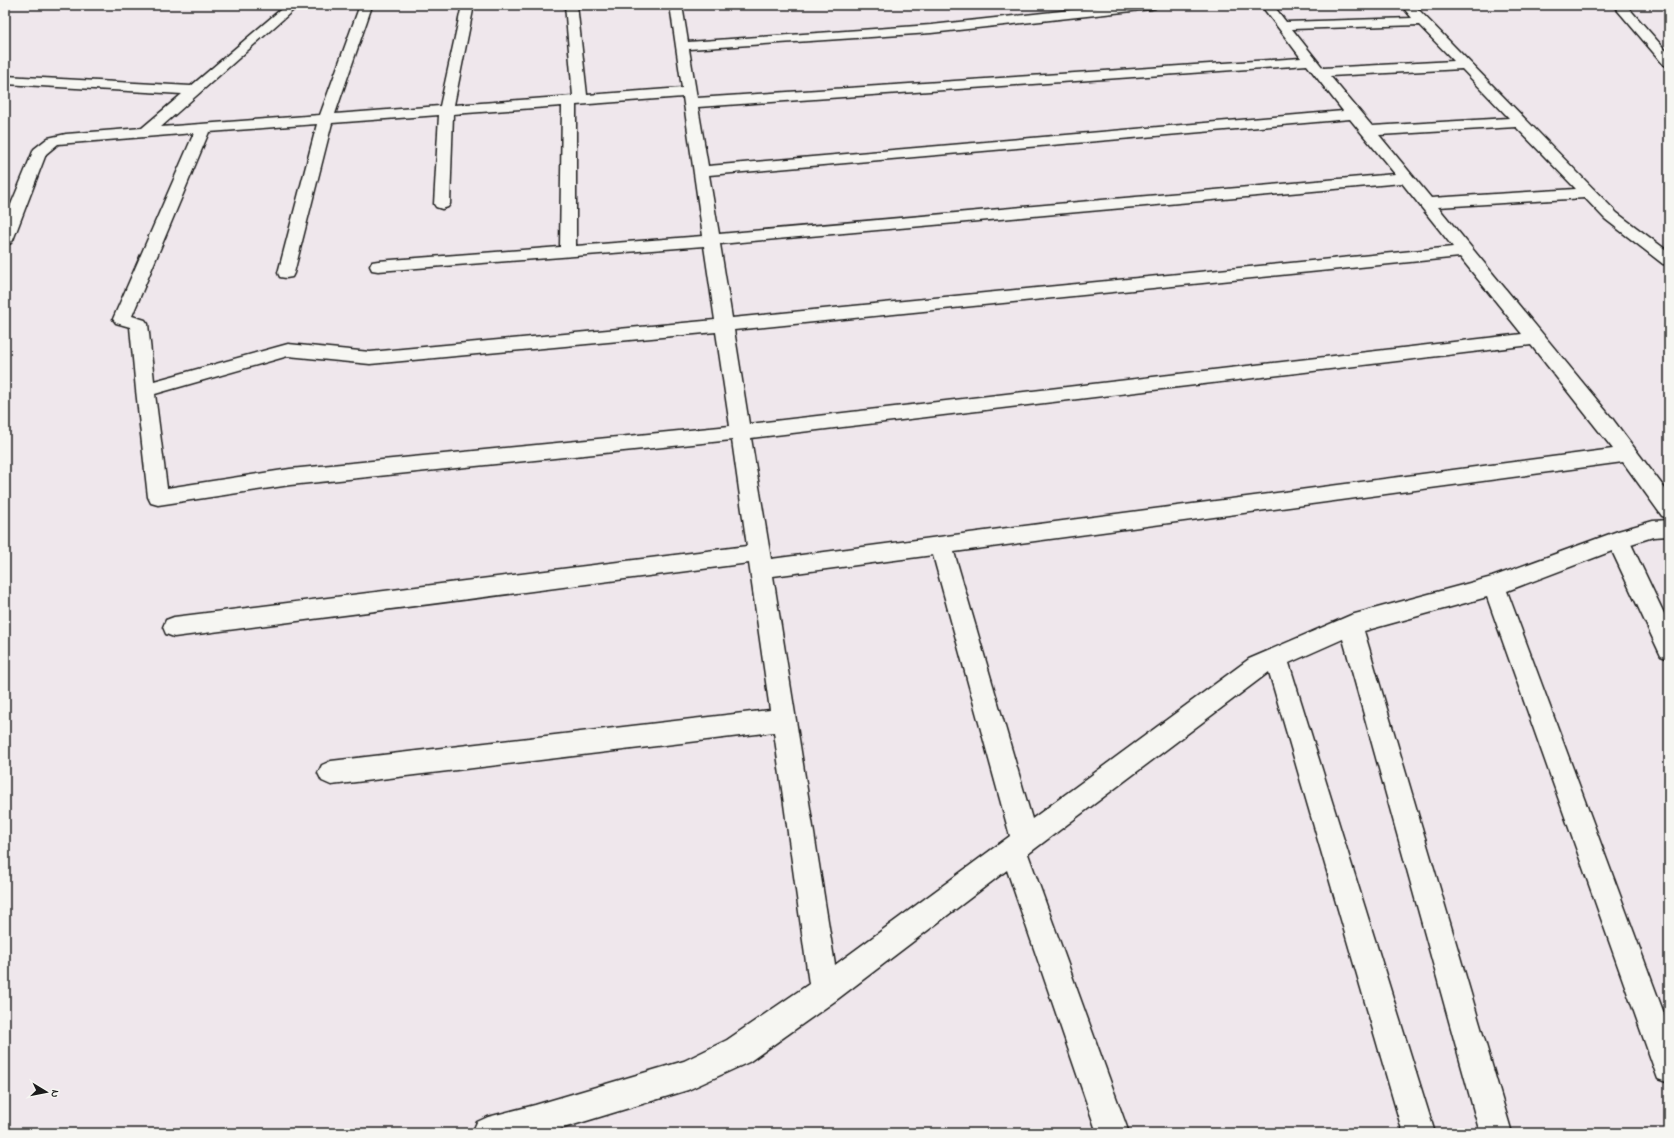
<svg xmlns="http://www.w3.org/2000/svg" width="1674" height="1138" font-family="'Indie Flower',sans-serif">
	<rect width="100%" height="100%" fill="#efe7ec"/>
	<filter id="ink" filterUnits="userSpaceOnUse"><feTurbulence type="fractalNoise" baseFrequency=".025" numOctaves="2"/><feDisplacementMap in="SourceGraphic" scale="8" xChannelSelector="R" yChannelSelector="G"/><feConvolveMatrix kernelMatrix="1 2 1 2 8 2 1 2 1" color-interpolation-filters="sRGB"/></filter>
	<g filter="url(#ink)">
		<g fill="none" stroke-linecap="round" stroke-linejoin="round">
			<defs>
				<path id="minor" d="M286,5H299L161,127L320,115L360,5L372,6L335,114L440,106L462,5H474L454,105L573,96L565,5H577L587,95L682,88L670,5H682L688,42L931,25L1117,5H1157L1155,8L1151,9L931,33L689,49L697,98L1301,58L1261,5H1273L1286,22L1412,18L1401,5H1414L1617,213L1669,252V265L1663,264L1605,219L1585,198L1438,207L1611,417L1669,494V518L1662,516L1623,462L954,552L1032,819L1249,659L1351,615L1492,577L1618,531L1653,521L1669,520V536L1653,537L1631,544L1669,624V659L1661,656L1612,551L1507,591L1669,1027V1083L1658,1079L1654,1068L1487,597L1364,631L1512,1133H1480L1343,639L1289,663L1435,1133H1403L1269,672L1028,854L1129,1133H1097L1007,870L835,1001L749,1062L688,1090L547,1133H472L477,1122L488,1117L535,1105L684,1061L727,1040L809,984L774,732L331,785L322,781L318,773L322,765L331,761L770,710L749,563L174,637L166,634L163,627L166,620L174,617L747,546L732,440L290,485L158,505L151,503L148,497L136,390L130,327L116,323L113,319L194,133L58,144L46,154L13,240L11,243L5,245V219L34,149L48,138L66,134L142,128L182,94L5,84V76L191,86ZM1419,25L1454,61L1323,68L1292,29ZM1307,65L1343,111L708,166L698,107ZM1462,69L1509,118L1372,126L1330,76ZM683,97L703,236L576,246V105ZM562,106L560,247L378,261L372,262L370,266L372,270L378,271L704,246L715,320L370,352L288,344L154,381L148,324L145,320L132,316L209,132L317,124L278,273L280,277L286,278L292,277L294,273L332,123L439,115L434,204L436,207L442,209L448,207L450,204L453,114ZM1350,119L1395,174L719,234L709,175ZM1516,127L1576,189L1431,198L1379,135ZM1402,183L1453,247L732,318L720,244ZM1460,257L1522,334L749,424L734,330ZM716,332L730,426L290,469L167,488L155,394L288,356L370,364ZM1531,345L1613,449L771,559L751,438ZM933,555L1010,836L835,965L773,576Z
					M1613,5H1626L1669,54V66L1664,65Z"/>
			</defs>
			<use href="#minor" stroke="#1c1c1c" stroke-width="3"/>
			<use href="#minor" fill="#f6f6f2" fill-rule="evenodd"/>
		</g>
	</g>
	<rect width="1674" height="1138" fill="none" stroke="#f6f6f2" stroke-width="20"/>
	<rect x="10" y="10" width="1654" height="1118" fill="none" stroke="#1c1c1c" stroke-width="1.5" filter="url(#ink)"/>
	<g transform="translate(46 1092) rotate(100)" stroke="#f6f6f2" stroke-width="3" paint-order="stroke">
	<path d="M0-3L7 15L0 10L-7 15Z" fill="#1c1c1c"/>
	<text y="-6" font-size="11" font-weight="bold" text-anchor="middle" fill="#1c1c1c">N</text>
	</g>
</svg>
